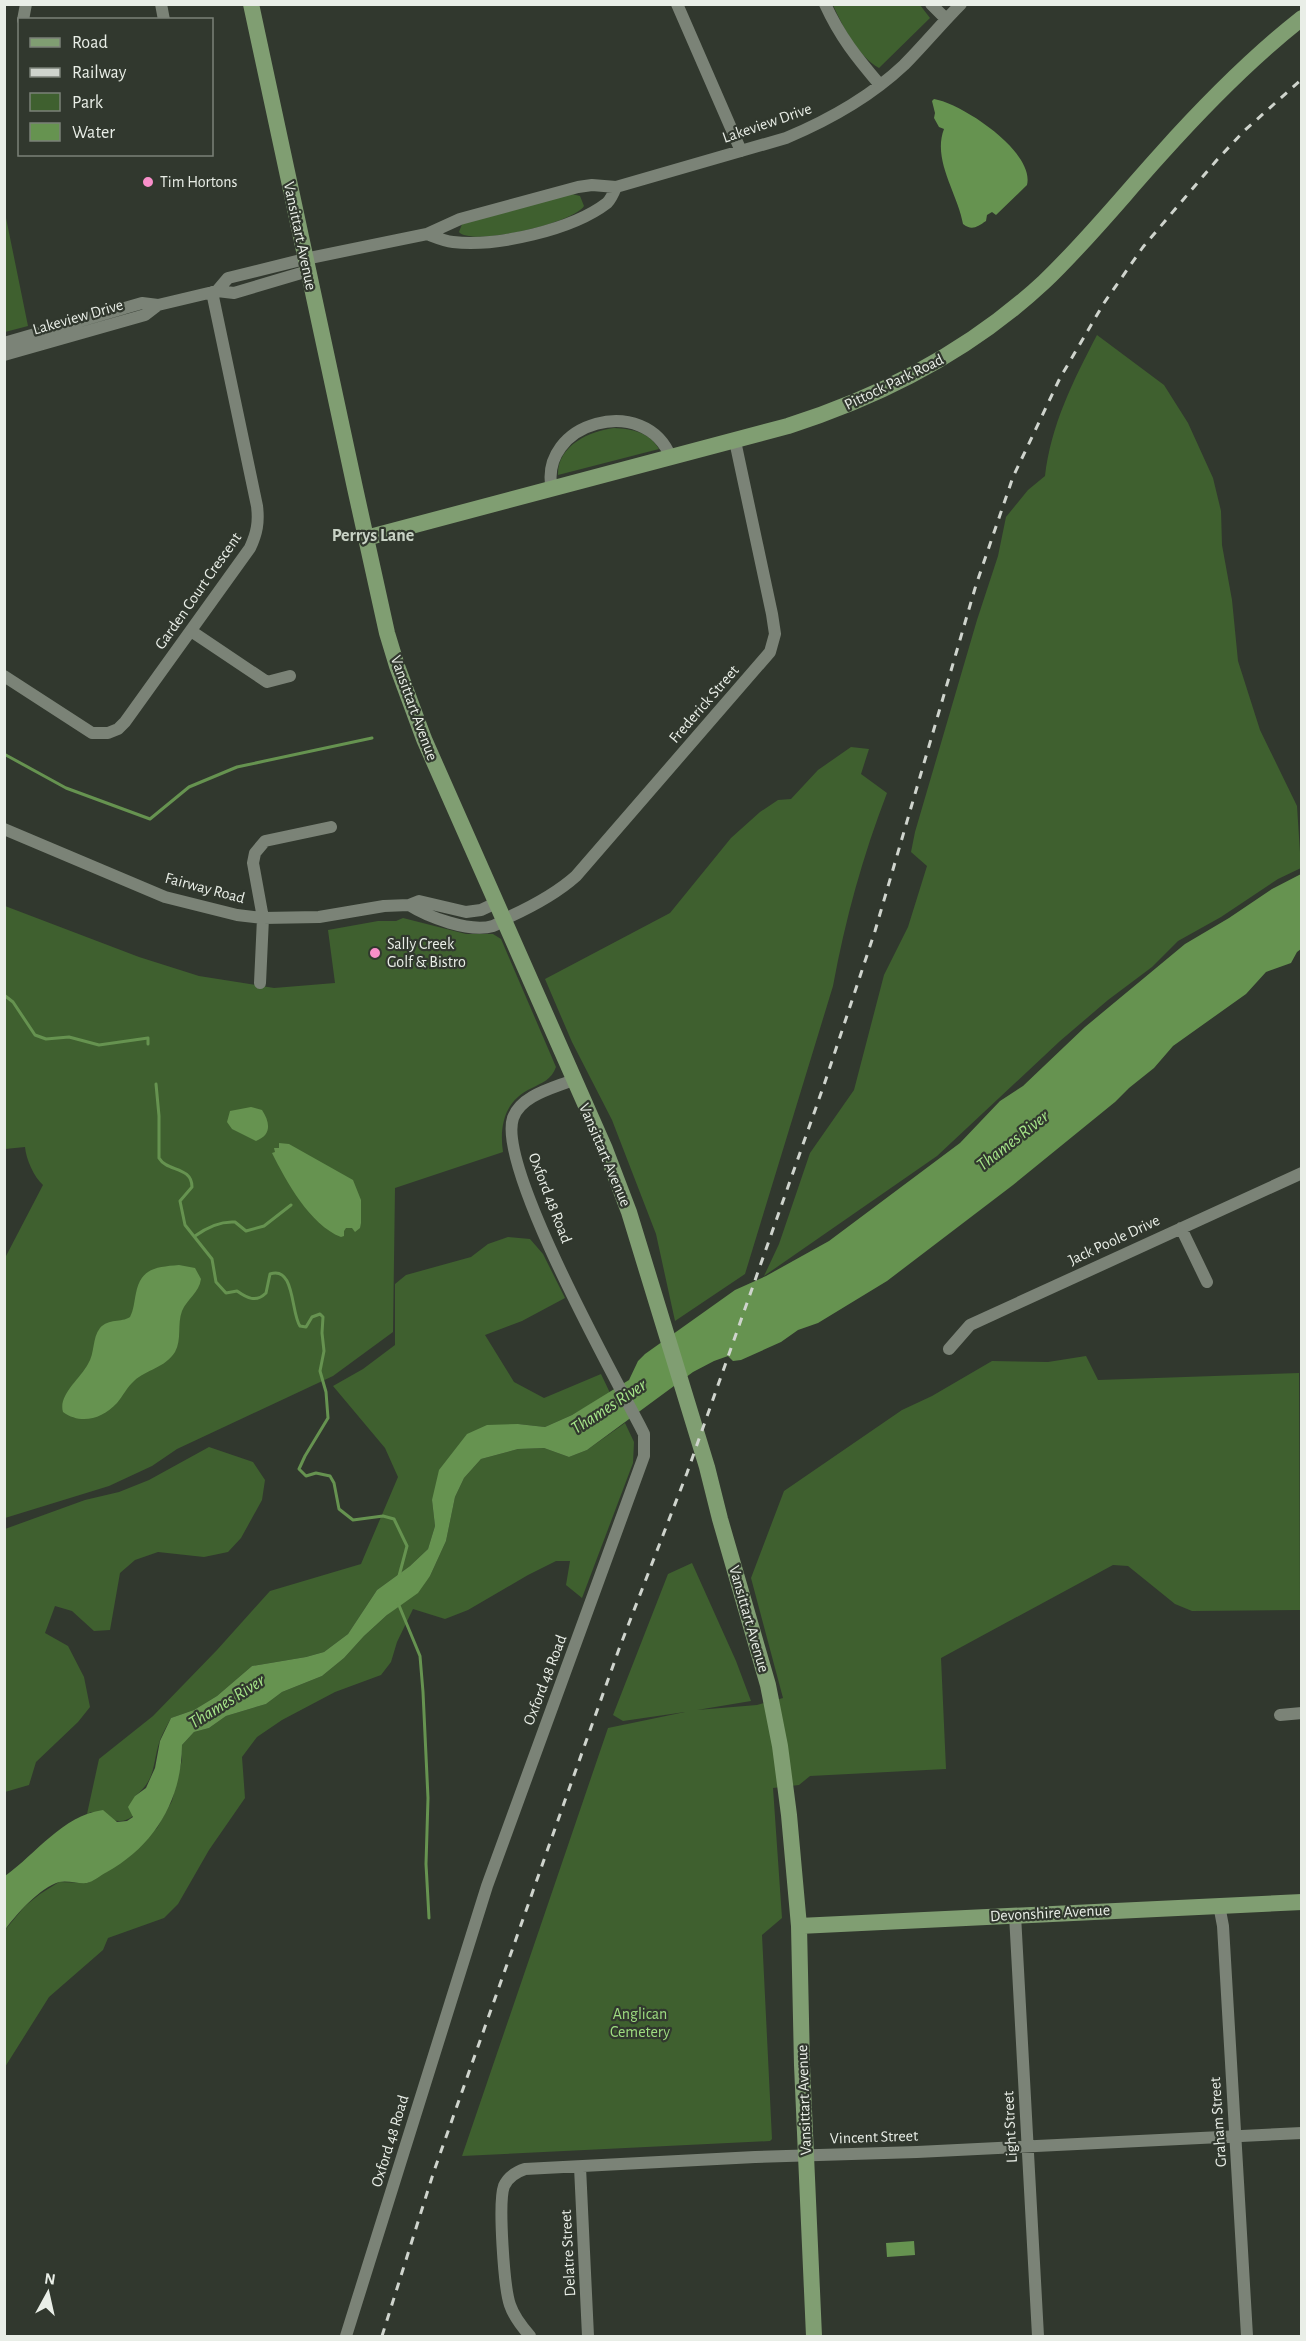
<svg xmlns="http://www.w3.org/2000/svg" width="1306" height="2341" font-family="'Alegreya Sans',sans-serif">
	<rect width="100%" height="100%" fill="#31382e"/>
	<path fill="#3f602f" d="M833,5H920L930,18L879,68C857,55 843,27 833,5Z
		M572,194L580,196L584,206C574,223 472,247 459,232L462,224Z
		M5,213L28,326L5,332H4Z
		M1097,335L1164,385L1188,423L1213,478L1221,511L1222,545L1232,600L1238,661L1260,730L1297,806L1301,868L1278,879L1221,917L1178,941L1152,967L1108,1000L1060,1041L937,1156L764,1276L779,1244L810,1153L854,1090L884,975L908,927L927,866L911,852L915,832L977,620L998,556L1006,517L1028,490L1045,476C1051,425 1073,381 1097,335Z
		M614,428C632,429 649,432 659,449L558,475C557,446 589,431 614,428Z
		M851,747L869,749L861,774L887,793C863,855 845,920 833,986L745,1274L675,1321L656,1234L612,1120L572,1042L545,979L670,913L731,838L760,812L778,800L791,799L818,770Z
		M5,906L139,957L199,976L274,988L335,983L328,930L378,921H396L403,918L466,934H493L501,939L556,1067C551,1080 543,1082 532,1088C505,1100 499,1125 503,1152L395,1188L393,1332L333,1376L177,1449L152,1466L109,1486L5,1518V1258L43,1185C34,1177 26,1159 25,1147L5,1149Z
		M508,1237L530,1239L543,1254L565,1298L522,1321L485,1335L514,1382L544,1398L601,1374L610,1393L572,1415L545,1427L518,1424L432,1500L435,1526L428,1549L410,1566L377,1590L348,1634L324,1652L306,1657L252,1666L217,1696L194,1710L171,1718C167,1725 163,1733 160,1740C152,1763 157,1779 135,1796L133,1816C120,1827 105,1817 91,1812L87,1814L99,1759L153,1716L217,1650L270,1591L361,1564L398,1477L385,1448L333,1386L363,1369L395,1345V1284L406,1275L471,1257L488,1244Z
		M1086,1356L1098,1380L1299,1373L1300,1610L1192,1611L1175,1604L1128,1566L1113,1565L941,1658L946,1769L810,1776L799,1785L773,1788L782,1918L762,1935L772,2139L770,2141L462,2156L608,1728L685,1712L623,1721L613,1715L668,1574L692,1563L736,1661L751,1701L697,1710L757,1705L783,1698L751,1578L784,1491L902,1410L932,1396L992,1361L1048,1362Z
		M625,1423L634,1442L633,1463L582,1598L566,1585L570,1561H556L528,1575L468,1610L445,1619L413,1609L397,1642L391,1662L381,1675L335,1692L282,1720L257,1737L242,1757L245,1798L209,1850L178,1904L164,1918L108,1938L103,1950L49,1997L5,2067V1930L25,1906L40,1894L59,1882L88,1883L157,1828L172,1801L182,1760V1745L194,1732L209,1728L226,1716L266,1704L282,1692L322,1676L344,1658L364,1636L430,1576L446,1541L455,1497L464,1478L481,1459L518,1449L544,1448L569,1457L587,1450Z
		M209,1447L253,1462L265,1480L262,1500L241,1538L228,1552L204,1557L158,1552L135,1560L120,1573L110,1630L94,1631L72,1611L55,1606L45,1633L68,1646L84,1677L90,1707L78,1722L36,1762L29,1785L5,1792V1529L85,1500L119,1492L149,1480Z"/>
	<path fill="#669350" d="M934,99C963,104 1035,152 1027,185L996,215L992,212L987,215L986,221C977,227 972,231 963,224C958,194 932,160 944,129L939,127L934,118L935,113L932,101Z
		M1301,874V949L1297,952L1291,963L1266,972L1246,994L1173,1046L1154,1068L1129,1088L1115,1102L1013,1185L887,1281L818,1323L798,1330L781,1342L741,1360L733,1361L728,1356L714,1361L693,1372L587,1450L569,1457L544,1448L518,1449L481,1459L464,1478L455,1497L446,1541L430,1576L418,1593L387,1615L364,1636L344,1658L322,1676L282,1692L266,1704L226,1716L209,1728L194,1732L182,1745C182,1800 154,1846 107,1872C101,1875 93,1882 87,1883C78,1884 68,1880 59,1882C41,1887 15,1915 5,1930V1876C37,1853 62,1816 103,1810L117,1822L127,1821L133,1817L128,1807L135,1796L146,1788L155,1768L160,1741L171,1718L194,1710L217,1696L252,1666L306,1657L324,1652L348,1634L377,1590L410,1566L428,1549L435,1526L432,1500L439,1470L467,1434L487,1425L518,1424L545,1427L572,1415L629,1380L638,1361L645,1354L735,1290L766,1276L829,1241L960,1143L1000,1101L1023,1086L1085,1027L1185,944L1229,918L1272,889Z
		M251,1107L262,1110C270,1122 272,1135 256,1141L232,1129L227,1122L230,1111Z
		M279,1143L289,1144L353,1180L361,1200V1223L360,1228L355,1232L352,1228H346L344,1231V1236L341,1237C310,1225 286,1181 272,1153L275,1152L274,1148H279Z
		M179,1265L195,1268L201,1279C199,1293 187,1299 182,1311C177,1324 182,1340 175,1352C165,1368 147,1369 134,1381C127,1387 123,1396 117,1403C102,1419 81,1425 63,1412C58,1395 80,1379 88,1364C95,1353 92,1338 100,1328C109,1318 121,1323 130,1317C134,1309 134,1302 136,1293C141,1268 156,1267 179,1265Z
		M914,2241L915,2255L887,2257L886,2243Z"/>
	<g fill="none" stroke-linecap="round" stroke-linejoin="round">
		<path stroke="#669350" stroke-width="3" d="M4,754L66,788L150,819L189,787L237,767L372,738
			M4,995L13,1002L35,1035L46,1039L69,1037L99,1045L148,1038V1044
			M156,1084L159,1116V1158C167,1172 192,1166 192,1187L180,1201L185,1225L212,1259L216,1282L226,1293L237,1291C247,1298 256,1303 266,1293L270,1274C295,1265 291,1314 300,1326L306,1327L312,1317L320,1314L323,1317L322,1333L324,1351L320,1371L326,1392L328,1418L305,1456L299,1469L306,1476L316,1473L330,1476L334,1483L339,1509L353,1520L383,1516L394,1519L407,1546L399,1576
			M195,1236C206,1228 221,1221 235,1222L246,1231L264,1226L291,1205
			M398,1603L420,1656L423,1692L428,1798L426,1864L429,1918"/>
		<path stroke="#7b8377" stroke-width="12" d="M161,4L164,20
			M677,4L741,151
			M825,4C840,37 857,58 880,85
			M931,4L946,19
			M23,20L26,4
			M427,234C435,237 444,241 453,242C496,247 572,230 607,203C611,199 614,192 616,187
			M217,291L228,278L305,259L427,234L460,219L578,187L592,185L616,187L786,138C829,120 870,97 904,65C923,46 941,24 961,4
			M4,343L142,303L158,305L217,291L234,293L308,271
			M4,355L145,315L158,305
			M552,490C537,422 646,392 671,458
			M191,631L267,682L290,676
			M4,676L92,733H108L118,729L125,722L250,548C257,533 259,522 257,506L212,292
			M4,829L165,897L237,915L263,918L319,917L384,906L409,905L419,901L466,912L481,910L496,903
			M409,905C428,917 470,933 493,926C498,924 504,920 509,917C533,906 556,894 576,876L770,652L775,634L772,614L735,441
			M260,983L263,918L253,863L255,853L265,841L331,827
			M1181,1228L1207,1282
			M949,1349L970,1325L1302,1173
			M1280,1715L1302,1713
			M1219,1905L1223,1926L1247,2336
			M1015,1915L1038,2336
			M580,2167L588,2336
			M346,2336L487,1886L644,1456V1434L640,1426C613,1374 497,1166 513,1118C521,1095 554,1088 573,1080
			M530,2336C522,2327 514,2317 510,2305C504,2288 498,2202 504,2186C508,2177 516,2172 525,2169L755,2157L917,2152L1302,2133"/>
		<path stroke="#809e72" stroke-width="16" d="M251,4L355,488L387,633L397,666L424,739L605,1149L629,1212L707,1467L720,1519L768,1685L780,1746L789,1815L799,1926L802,2065L814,2336
			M366,538L788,426C883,396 971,350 1044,282C1086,242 1122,197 1161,154C1205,105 1250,59 1302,18
			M799,1926L1302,1902"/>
		<path stroke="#cfd4cd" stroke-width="3" stroke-dasharray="8 8" stroke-linecap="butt" d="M382,2336L434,2171L563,1806L619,1649L687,1473L825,1082L875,931L976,585L1013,477L1060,378L1104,303L1143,247L1216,161L1244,131L1302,79"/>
	</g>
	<g fill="#f98fca" stroke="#31382e" stroke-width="2">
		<circle cx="148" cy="182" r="6"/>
		<circle cx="375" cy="953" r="6"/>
	</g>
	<g text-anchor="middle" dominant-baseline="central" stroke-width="4.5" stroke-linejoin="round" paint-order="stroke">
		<g font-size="16" fill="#e9eee7" stroke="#31382e">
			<text transform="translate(767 123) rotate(-19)">Lakeview Drive</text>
			<text transform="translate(300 236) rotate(78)">Vansittart Avenue</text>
			<text transform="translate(78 317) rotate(-16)">Lakeview Drive</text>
			<text transform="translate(894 382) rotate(-26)">Pittock Park Road</text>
			<text transform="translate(198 591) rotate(-55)">Garden Court Crescent</text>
			<text transform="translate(704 704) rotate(-49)">Frederick Street</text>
			<text transform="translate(414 708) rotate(70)">Vansittart Avenue</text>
			<text transform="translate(205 888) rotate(15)">Fairway Road</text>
			<text transform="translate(605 1155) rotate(67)">Vansittart Avenue</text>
			<text transform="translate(550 1198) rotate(69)">Oxford 48 Road</text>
			<text transform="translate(1114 1240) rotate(-25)">Jack Poole Drive</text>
			<text transform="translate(749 1619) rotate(74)">Vansittart Avenue</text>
			<text transform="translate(545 1680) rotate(-69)">Oxford 48 Road</text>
			<text transform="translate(1050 1913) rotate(-3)">Devonshire Avenue</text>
			<text transform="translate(804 2100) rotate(-92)">Vansittart Avenue</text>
			<text transform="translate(1218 2122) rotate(-94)">Graham Street</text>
			<text transform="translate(1010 2127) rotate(-93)">Light Street</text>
			<text transform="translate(874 2137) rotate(-2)">Vincent Street</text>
			<text transform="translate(390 2141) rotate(-73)">Oxford 48 Road</text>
			<text transform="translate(568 2253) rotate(-93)">Delatre Street</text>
		</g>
		<g font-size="16" fill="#e9eee7" stroke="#31382e" text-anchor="start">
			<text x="160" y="182">Tim Hortons</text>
			<text x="387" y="944">Sally Creek<tspan x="387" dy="18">Golf &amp; Bistro</tspan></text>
		</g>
		<g font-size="16" fill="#9ddc80" stroke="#31382e">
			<text x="640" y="2014">Anglican<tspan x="640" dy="18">Cemetery</tspan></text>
		</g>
		<g font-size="18" font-weight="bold" fill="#c9d3c6" stroke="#31382e">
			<text x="373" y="536">Perrys Lane</text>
		</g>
		<g font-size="18" font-style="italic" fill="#a6e589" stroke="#31382e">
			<text transform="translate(1013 1141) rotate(-38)">Thames River</text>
			<text transform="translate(609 1407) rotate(-33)">Thames River</text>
			<text transform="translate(227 1702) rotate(-32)">Thames River</text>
		</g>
	</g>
	<rect width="1306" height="2341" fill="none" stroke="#e9eee7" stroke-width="12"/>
	<rect x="18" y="18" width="195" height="138" fill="#31382e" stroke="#7b8178" stroke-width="1.5"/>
	<rect x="30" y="38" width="30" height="9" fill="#809e72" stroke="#7b8178" stroke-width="1.5"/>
	<text x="72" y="48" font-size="18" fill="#e9eee7">Road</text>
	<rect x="30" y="68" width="30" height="9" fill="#cfd4cd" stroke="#7b8178" stroke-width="1.5"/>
	<text x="72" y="78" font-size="18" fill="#e9eee7">Railway</text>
	<rect x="30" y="93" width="30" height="18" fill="#3f602f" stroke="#7b8178" stroke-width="1.5"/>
	<text x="72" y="108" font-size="18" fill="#e9eee7">Park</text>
	<rect x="30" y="123" width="30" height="18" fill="#669350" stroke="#7b8178" stroke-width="1.5"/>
	<text x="72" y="138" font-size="18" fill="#e9eee7">Water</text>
	<g transform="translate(48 2293) rotate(8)" stroke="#31382e" stroke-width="4.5" paint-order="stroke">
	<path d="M0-4.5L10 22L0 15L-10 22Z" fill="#e9eee7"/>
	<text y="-9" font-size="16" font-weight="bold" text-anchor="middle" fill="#e9eee7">N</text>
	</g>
</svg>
